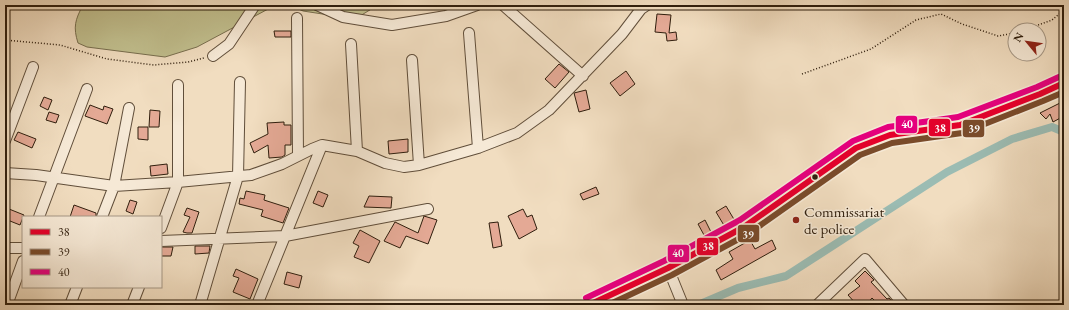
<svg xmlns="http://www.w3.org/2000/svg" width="1069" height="310" font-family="'EB Garamond',serif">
	<rect width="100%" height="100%" fill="#f1ddc0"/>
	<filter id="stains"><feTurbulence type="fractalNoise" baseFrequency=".005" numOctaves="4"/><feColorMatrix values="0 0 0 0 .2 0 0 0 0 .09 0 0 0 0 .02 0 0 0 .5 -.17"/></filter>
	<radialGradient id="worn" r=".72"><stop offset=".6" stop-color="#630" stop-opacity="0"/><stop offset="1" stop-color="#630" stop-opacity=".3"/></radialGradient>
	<path fill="#c1bf8e" stroke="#786e4e" d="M83,5H378L355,19L303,11L292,6L270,8L197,47L165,57L87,47L78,43C73,27 75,20 83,5Z"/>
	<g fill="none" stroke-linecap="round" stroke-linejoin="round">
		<path stroke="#9bbcb3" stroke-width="8" d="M698,305L738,288L786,276L947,172L1012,139L1052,127L1064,132"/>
	</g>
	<path fill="#e4a995" stroke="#2f1e0d" d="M657,14L671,15L669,33L676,32L677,40L667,41L666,33L655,32Z
		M274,31H291V37H275Z
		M559,64L569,72L555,88L545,79Z
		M626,71L635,84L620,96L610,83Z
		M586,90L590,109L579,112L574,93Z
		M44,97L52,100L48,110L40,106Z
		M1064,101V116L1053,122L1050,114L1046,119L1040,113Z
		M90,105L103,110L104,106L113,109L107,124L85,116Z
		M150,110L160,111L159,127H149Z
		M49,112L59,115L56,123L46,120Z
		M284,122V125H291V145H285V155L282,157L269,158L268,145L254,153L250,143L268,134L267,123Z
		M138,127H148V140L138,139Z
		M18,132L36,139L32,148L14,140Z
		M408,139V152L389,154L388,141Z
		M167,164L168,174L151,176L150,166Z
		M596,187L599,194L583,200L580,194Z
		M246,191L265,195L264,200L289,208L283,223L261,216L263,210L239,204L240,198L244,199Z
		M318,191L328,195L323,207L313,203Z
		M369,196L392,197L391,208L364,207Z
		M130,200L137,202L133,214L126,211Z
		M74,205L96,213V217H70Z
		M726,206L735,221L725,227L716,212Z
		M187,208L199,212L192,233H187L183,232L190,217L184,215Z
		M9,209L24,215L20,225L5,219Z
		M523,209L527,217L532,215L537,229L519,239L508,216Z
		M424,216L437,220L428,244L406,236L400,248L384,241L395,222L418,233Z
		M705,220L711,232L704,235L698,224Z
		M498,222L502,246L493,248L489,223Z
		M360,230L380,241L369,263L354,257L359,246L353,243Z
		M750,240L755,249L772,240L776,249L721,280L716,270L733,259L729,252Z
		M195,246H210L209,253L195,254Z
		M161,247H173L171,256H161Z
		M236,269L258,279L250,299L233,292L239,278L233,276Z
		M865,271L874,280L871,282L887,299L889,298L895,305H876L878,304L872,298L867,304L857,305L848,295L860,286L855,281Z
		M287,272L302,276L299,288L284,284Z"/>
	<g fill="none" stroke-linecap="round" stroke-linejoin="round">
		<defs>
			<path id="street" d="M317,5L343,17L392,25L446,16L477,5
				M503,5L583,76
				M297,18L298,156
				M469,33L478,148
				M351,44L357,151
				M213,56L229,44L255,5
				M412,60L419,165
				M5,141L33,67
				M5,173L36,175L114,186L178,182L251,175L282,164L312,149L322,145L357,151L385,163L404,167L419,165L478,148L517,133L549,110L622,34L641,9L647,5
				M39,217L87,89
				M102,217L114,186L129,108
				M161,228L178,182V85
				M161,241L285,236L428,209
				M5,248H23
				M668,268L683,305
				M7,305L23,261
				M70,305L77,287
				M132,305L139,287
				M200,305L238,176L240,82
				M257,305L322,145
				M817,305L865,259L904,305"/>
			<path id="secondary" d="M589,305L668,268L744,227L856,148L890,135L960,125L1040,94L1064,83"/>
		</defs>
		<use href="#street" stroke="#604e3a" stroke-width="12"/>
		<use href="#secondary" stroke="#2f1e0d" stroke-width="16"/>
		<path stroke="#2f1e0d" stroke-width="1.5" stroke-dasharray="1 2" stroke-linecap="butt" d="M1024,30L1052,20L1064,10
			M5,40L60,45L107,59L154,65L188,62L204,58
			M802,74L871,49L916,20L941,14L962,24L998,36L1015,33"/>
		<use href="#street" stroke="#f6e9d6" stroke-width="10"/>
		<use href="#secondary" stroke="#f6e9d6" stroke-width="14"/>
		<defs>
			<path id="bus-1" d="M589,305L668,268L744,227L856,148L890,135L960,125L1040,94L1064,83"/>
			<path id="bus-2" d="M608,305L672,275L748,234L860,155L892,143L962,133L1043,101L1064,92"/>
			<path id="bus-3" d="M586,298L664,261L740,220L853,141L888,127L958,117L1037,87L1061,76"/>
		</defs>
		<use href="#bus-1" stroke="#f6e9d6" stroke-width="9"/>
		<use href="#bus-2" stroke="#f6e9d6" stroke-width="9"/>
		<use href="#bus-3" stroke="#f6e9d6" stroke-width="9"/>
		<use href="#bus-1" stroke="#e4002b" stroke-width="6"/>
		<use href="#bus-2" stroke="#7a4b2a" stroke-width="6"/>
		<use href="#bus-3" stroke="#e5007d" stroke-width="6"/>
	</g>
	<circle fill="#2f1e0d" stroke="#f6e9d6" stroke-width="1.5" cx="815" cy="177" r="3.5"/>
	<circle fill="#8f2418" stroke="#f6e9d6" stroke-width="1.5" cx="796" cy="220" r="4"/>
	<g text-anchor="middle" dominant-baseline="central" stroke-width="3" stroke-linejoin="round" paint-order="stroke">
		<g font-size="15" fill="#2f1e0d" stroke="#f6e9d6" text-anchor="start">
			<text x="804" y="211">Commissariat<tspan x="804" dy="17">de police</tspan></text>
		</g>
	</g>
	<g stroke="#f6e9d6" stroke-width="1.5">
		<rect x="895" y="115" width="23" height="19" rx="4" fill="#e5007d"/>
		<rect x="928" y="118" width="23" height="19" rx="4" fill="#e4002b"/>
		<rect x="962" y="119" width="23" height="19" rx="4" fill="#7a4b2a"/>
		<rect x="737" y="224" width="23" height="19" rx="4" fill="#7a4b2a"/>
		<rect x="696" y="237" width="23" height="19" rx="4" fill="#e4002b"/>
		<rect x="667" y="244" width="23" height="19" rx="4" fill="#e5007d"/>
	</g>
	<g font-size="11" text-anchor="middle" font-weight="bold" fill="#fff">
		<text x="907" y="128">40</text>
		<text x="940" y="132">38</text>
		<text x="974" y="132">39</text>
		<text x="748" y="238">39</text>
		<text x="708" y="250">38</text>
		<text x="678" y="257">40</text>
	</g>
	<rect width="1069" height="310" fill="none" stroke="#f1ddc0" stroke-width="20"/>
	<rect x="6" y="6" width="1057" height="298" fill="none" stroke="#2f1e0d" stroke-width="2"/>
	<rect x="10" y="10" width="1049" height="290" fill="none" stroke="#2f1e0d"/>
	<rect x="22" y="216" width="140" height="72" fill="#f6e9d6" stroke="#a69886"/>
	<rect x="30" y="229" width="20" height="6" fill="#e4002b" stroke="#a69886"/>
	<text x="58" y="236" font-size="12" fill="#2f1e0d">38</text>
	<rect x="30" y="249" width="20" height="6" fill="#7a4b2a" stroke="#a69886"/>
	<text x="58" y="256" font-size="12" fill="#2f1e0d">39</text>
	<rect x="30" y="269" width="20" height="6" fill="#e5007d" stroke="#a69886"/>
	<text x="58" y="276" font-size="12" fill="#2f1e0d">40</text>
	<g transform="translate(1027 42) rotate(299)"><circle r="19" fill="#f6e9d6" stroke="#a69886"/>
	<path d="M0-3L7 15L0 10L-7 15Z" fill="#8f2418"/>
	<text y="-6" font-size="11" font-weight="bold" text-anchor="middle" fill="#2f1e0d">N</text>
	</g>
	<rect width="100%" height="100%" filter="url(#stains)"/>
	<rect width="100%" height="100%" fill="url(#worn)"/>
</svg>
